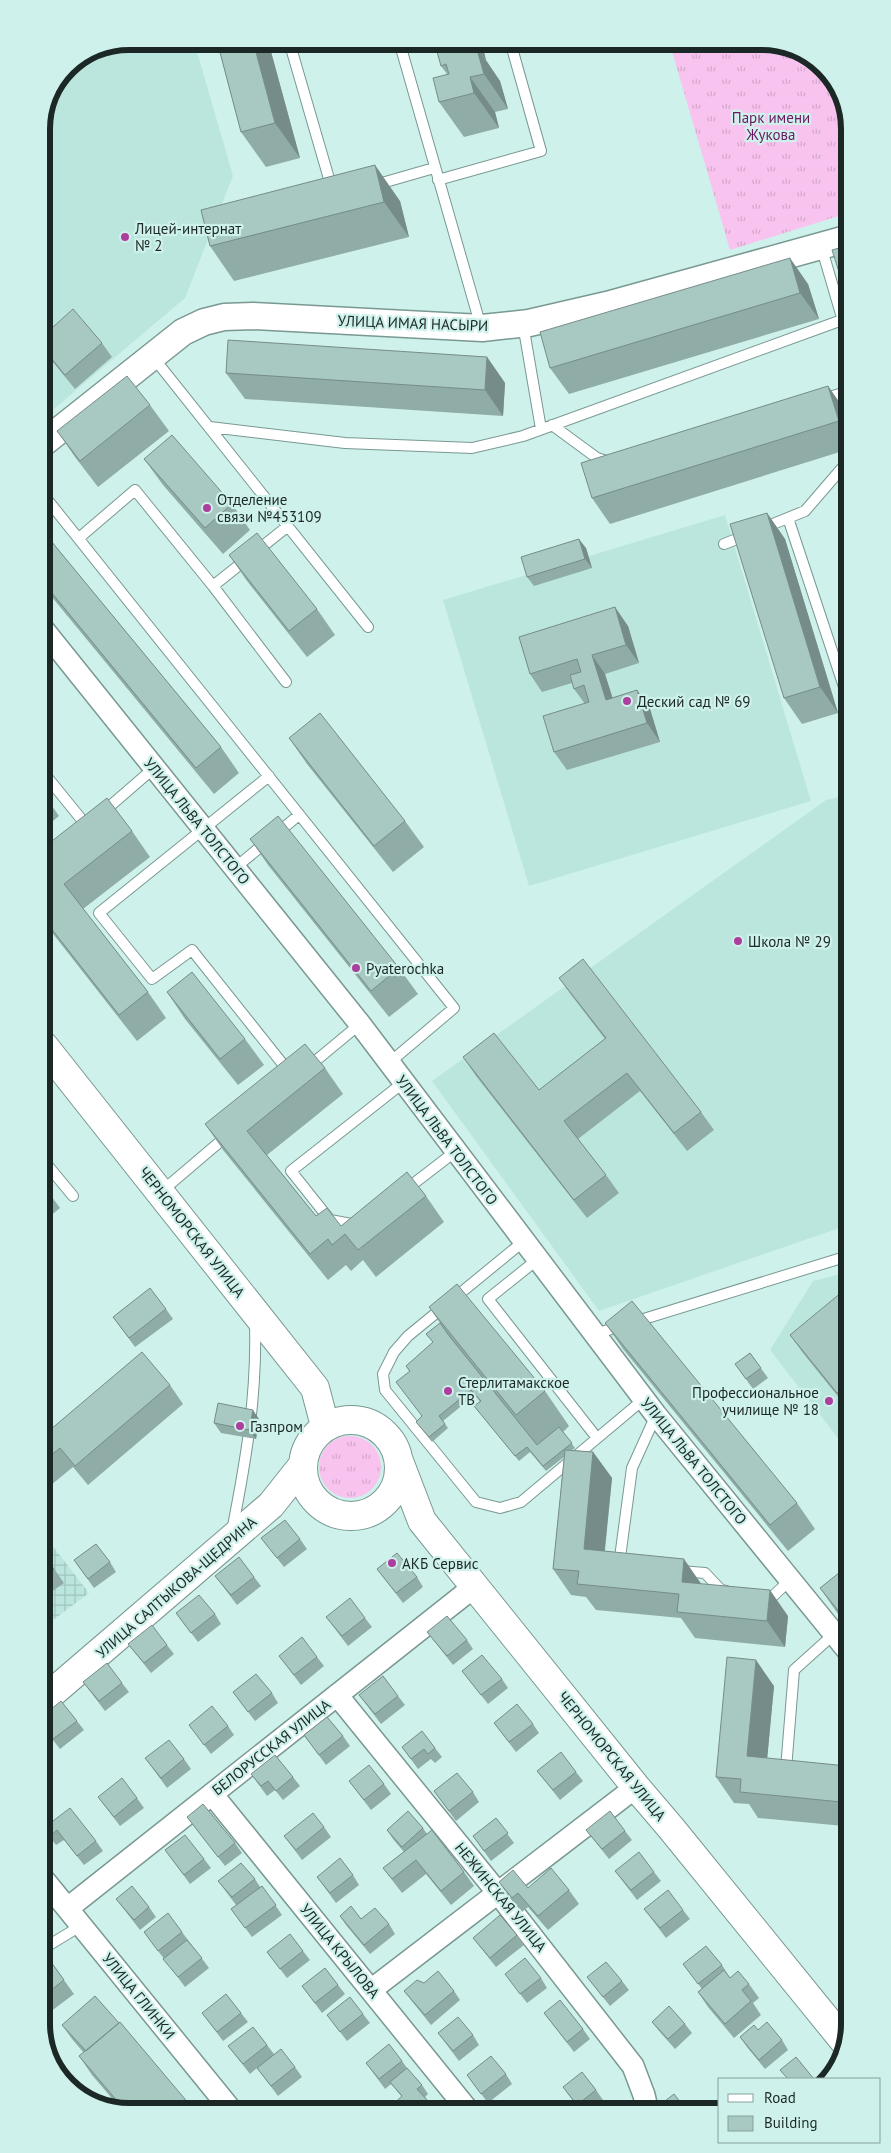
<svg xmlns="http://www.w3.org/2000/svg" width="891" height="2153" font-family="'PT Sans',sans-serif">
	<defs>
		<pattern id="industrial-grid" width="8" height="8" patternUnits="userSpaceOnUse" patternTransform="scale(1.25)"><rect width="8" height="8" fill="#bbe6de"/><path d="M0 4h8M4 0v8" fill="none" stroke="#a0c5be"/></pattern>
		<pattern id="grass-tufts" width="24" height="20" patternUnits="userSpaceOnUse" patternTransform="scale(1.25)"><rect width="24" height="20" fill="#f8c3ee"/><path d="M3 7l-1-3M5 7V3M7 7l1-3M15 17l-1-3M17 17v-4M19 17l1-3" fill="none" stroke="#d4a8cc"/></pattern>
	</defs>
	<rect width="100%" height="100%" fill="#cff1eb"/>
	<path fill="#bbe6de" d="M129,41H194L233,176L185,298L42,419L41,124L67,67L96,48Z
		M725,515L811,801L529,886L443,600Z
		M847,795L848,1225L599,1311L432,1081L826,800Z
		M848,1272V1451L770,1350L813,1281Z"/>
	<path fill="url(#industrial-grid)" d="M45,1536L89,1593L45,1626Z"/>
	<path fill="url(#grass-tufts)" d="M669,41H768L816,60L845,101V214L730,250Z
		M319 1467a31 31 0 1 1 62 0a31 31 0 1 1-62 0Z"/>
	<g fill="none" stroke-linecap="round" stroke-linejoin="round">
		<defs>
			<path id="service" d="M289,41L332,189
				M399,41L481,327
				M438,180L541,151L510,41
				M375,185L434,168
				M821,246L846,331
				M523,324L541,429
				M153,357L368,627
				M823,399L846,392
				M552,425L597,458L610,462
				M210,427L345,443L472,448L523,436L842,320
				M42,493L454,1008L389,1063
				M788,518L847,696
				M763,528L805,511L842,468L846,467
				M79,538L135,490L213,586L286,682
				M724,544L747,535
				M213,586L288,526
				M43,772L86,825L89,824
				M269,776L99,913L152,979L192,950L289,1072
				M102,813L154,768
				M235,868L299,815
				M307,1068L360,1024
				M44,1161L73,1196
				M162,1191L229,1134
				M404,1191L456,1151
				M357,1225L330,1220L291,1171L404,1082
				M524,1241L408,1336L394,1352L383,1374L385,1390L476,1502L500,1508L521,1502L644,1399
				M538,1259L488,1299L597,1438
				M595,1334L848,1256
				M232,1531C246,1460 257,1396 255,1323
				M619,1565L632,1468L656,1415
				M681,1571L705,1573L721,1590L726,1591
				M763,1596L772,1597L790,1580
				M790,1769H786L794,1670L834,1634
				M46,1947L82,1925"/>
			<path id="minor" d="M43,629L360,1024L656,1415L849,1652
				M337,1695L498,1893L633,2066L644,2095L647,2108
				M212,1794L467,2109
				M45,1881L232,2111
				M68,1908L475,1586
				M371,1990L636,1787"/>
			<path id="tertiary" d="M42,444L183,332L204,322L224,317L253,316L482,328L529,323L607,305L846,239"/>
			<path id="secondary" d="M44,1046L315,1388L325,1426
				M303 1468a48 48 0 1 1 96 0a48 48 0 1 1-96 0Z
				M399,1461L422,1521L636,1787L671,1828L844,2041
				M45,1699L271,1505L302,1466"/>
		</defs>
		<use href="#service" stroke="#799892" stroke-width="12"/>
		<use href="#minor" stroke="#799892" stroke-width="24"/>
		<use href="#tertiary" stroke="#799892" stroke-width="29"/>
		<use href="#secondary" stroke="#799892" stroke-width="30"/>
		<use href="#service" stroke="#fff" stroke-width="10"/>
		<use href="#minor" stroke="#fff" stroke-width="21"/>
		<use href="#tertiary" stroke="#fff" stroke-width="26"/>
		<use href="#secondary" stroke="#fff" stroke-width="28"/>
	</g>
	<path fill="#90aca7" d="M217,41H265L270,48L300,158L266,167L241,132Z
		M434,41H481L486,60L500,81L508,109L495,112L499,128L464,137L439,102L447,74L441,66Z
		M82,57L86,61L59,84L67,67Z
		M400,201L409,237L234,281L210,246L201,210Z
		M808,284L819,319L569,394L550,368Z
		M42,337L102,343L112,357L75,389L47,355L42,349Z
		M487,357L505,383L503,416L245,399L226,373Z
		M828,386L846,412V450L610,524L592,498Z
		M150,405L169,431L98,487L75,457L57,431Z
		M144,459L232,504L250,530L223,554L163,485Z
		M767,513L785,539L838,713L802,724L784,698Z
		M42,530L221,747L239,773L214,794L42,585Z
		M586,548L592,568L534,586L527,577Z
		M229,555L317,609L335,635L307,657L247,581Z
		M628,626L639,663L605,674L612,698L637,690L650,709L660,742L567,770L554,752L585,704L574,689L572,683L542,692L530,674Z
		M289,738L405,821L424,847L393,872L307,764Z
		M43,793L59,816L43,829Z
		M132,831L150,857L83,909L148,992L166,1018L137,1041L43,921V848Z
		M250,839L399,968L418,994L389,1017L268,865Z
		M559,978L701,1112L714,1130L687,1151L640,1091L578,1139L606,1175L619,1193L587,1218L476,1076L463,1057L539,1090L605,1039L572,996Z
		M167,992L245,1039L264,1065L238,1085L185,1019Z
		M325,1068L343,1094L267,1155L316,1216L341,1226L426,1196L444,1222L376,1277L363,1260L351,1271L346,1265L328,1280L223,1150L205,1124Z
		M44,1186L60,1208L44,1221Z
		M848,1300V1409L803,1353L790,1335Z
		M429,1307L545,1391L569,1426L563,1432L575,1448L572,1450L593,1452L612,1478L605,1551L701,1584L788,1616L785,1647L695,1638L681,1618L596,1610L586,1597L571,1595L553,1569L564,1457L546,1471L530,1452L519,1461L474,1406L480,1402L475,1395L443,1421L448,1428L432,1442L416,1422L422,1416L409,1371L406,1366L433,1342L426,1334L440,1323Z
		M166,1309L173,1319L135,1347L113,1317Z
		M605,1323L797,1503L815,1529L788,1551L623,1349Z
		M750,1353L768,1378L753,1389L735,1364Z
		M170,1385L183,1404L88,1485L73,1467L45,1490L44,1435Z
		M259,1419L256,1439L221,1433L214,1423Z
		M261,1538L300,1539L307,1549L284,1567Z
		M45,1556L64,1583L47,1595L45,1591Z
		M74,1560L110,1562L116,1572L94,1588Z
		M849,1565V1627L838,1614L820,1588Z
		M377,1569L417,1577L423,1587L403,1603Z
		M215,1576L254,1577L261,1586L237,1605Z
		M176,1613L215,1614L221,1624L198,1642Z
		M326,1617L365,1618L372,1627L348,1646Z
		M427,1632L467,1640L473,1649L453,1665Z
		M128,1644L167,1645L174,1654L151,1673Z
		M279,1656L317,1657L324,1666L301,1685Z
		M462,1671L502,1679L508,1688L488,1704Z
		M83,1682L122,1683L129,1692L105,1711Z
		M774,1686L767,1758L849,1770V1834L844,1826L758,1818L749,1804L734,1803L716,1777Z
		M233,1692L272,1693L278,1703L255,1721Z
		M359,1695L398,1696L405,1705L381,1724Z
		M45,1714L77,1721L84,1730L60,1749L45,1730Z
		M494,1723L533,1724L539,1733L516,1752Z
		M189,1725L228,1726L234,1735L211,1754Z
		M304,1735L343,1736L350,1746L326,1765Z
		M402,1747L435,1748L442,1757L435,1763L431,1759L418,1769Z
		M145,1758L184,1759L191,1769L167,1788Z
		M537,1771L576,1772L583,1781L560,1800Z
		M251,1774L293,1777L300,1786L283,1800L275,1790L267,1796Z
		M349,1781L384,1784L391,1794L371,1810Z
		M434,1791L473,1792L479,1802L456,1821Z
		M98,1797L137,1798L144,1808L120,1826Z
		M187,1817L235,1843L242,1853L225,1866Z
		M496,1818L514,1843L491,1861L473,1836Z
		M45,1827L96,1841L103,1851L84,1865L64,1840L56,1845L45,1831Z
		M324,1827L331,1837L302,1860L284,1836Z
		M423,1828L427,1834L464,1872L474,1886L451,1905L426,1874L402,1893L383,1868L404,1852L393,1839L387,1830Z
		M586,1830L625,1831L632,1840L609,1859Z
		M165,1850L204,1859L211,1868L190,1884Z
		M615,1871L654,1872L661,1881L637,1900Z
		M353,1875L359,1885L336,1903L317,1877Z
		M255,1879L260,1887L262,1886L282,1915L252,1937L231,1909L236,1905L218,1881Z
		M499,1882L528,1888L569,1890L579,1904L548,1930L528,1907L522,1912L508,1896Z
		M116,1899L149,1907L156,1917L140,1930Z
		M644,1909L683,1910L690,1919L666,1938Z
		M340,1916L389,1924L395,1934L370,1954L346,1925Z
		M144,1932H182L209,1968L185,1987Z
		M517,1935L524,1945L496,1967L473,1938Z
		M303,1951L310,1960L287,1978L267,1952Z
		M46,1955L74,1994L46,2015Z
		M683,1964L722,1965L730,1978L749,1984L759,1998L753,2003L761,2015L734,2038L708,2007L698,1992L702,1989Z
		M505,1974L541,1978L547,1988L527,2003Z
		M587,1977L622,1981L629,1990L610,2006Z
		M424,1983L454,1991L460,2000L431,2025L411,2000L404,1991Z
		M338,1985L345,1994L322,2013L302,1986Z
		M202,2013H241L248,2022L223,2041Z
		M544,2013L583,2029L590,2039L574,2052Z
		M363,2014L370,2023L347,2041L327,2015Z
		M652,2022L685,2024L692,2033L675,2049L659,2031Z
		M62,2025L195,2111L121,2109L92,2075L79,2056L84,2053L72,2039Z
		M758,2030L782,2040L788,2050L765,2069L747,2047L740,2037Z
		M438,2033L473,2035L479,2045L459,2061Z
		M267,2045L274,2054L295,2067L302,2077L278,2096L257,2068L250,2074L228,2046Z
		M402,2061L407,2068L422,2085L428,2094L425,2097L434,2110H387L402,2097L391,2084L385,2089L366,2063Z
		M506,2074L512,2084L488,2103L467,2075Z
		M563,2087L596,2090L603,2100L592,2108L579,2109Z"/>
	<path fill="#768c88" d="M253,41H265L270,48L300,158L275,123Z
		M461,41H467L479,59L476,46L500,81L508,109L484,74L463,49Z
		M473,41H481L486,60Z
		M470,77L495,112L499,128L474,93Z
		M375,165L400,201L409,237L384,202Z
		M790,258L808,284L819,319L800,293Z
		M487,357L505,383L503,416L485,390Z
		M828,386L846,412V431L839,421Z
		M767,513L785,539L838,713L820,687Z
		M579,539L586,548L592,568L585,559Z
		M615,607L628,626L639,663L626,645Z
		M592,655L605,674L619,718L606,700Z
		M637,690L650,709L660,742L647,723Z
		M253,1410L259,1419L256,1439L249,1430Z
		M593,1452L612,1478L602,1575L584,1549Z
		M684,1559L702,1585L682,1582Z
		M770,1590L788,1616L785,1647L767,1621Z
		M756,1660L774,1686L765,1782L747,1756Z
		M847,1766L849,1770V1796L844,1789Z"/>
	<path fill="#a8c8c2" stroke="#768c88" d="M217,41H253L275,123L241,132Z
		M434,41H461L463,49L476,46L484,74L470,77L474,93L439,102L433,78L449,74L446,64L441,66Z
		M375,165L384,202L210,246L201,210Z
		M846,246V294L832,250Z
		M790,258L800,293L550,368L540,332Z
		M73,309L102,343L65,375L42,347V337Z
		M228,340L487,357L485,390L226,373Z
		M127,376L150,405L80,461L57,431Z
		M828,386L839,421L592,498L581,463Z
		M172,435L232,504L205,528L144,459Z
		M767,513L820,687L784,698L730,524Z
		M42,530L221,747L196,768L42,581Z
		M257,533L317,609L289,631L229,555Z
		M579,539L585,559L527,577L521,557Z
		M615,607L626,645L592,655L606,700L637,690L647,723L554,752L543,716L589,702L584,685L574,689L570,675L581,672L577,659L530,674L519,637Z
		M320,713L405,821L374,846L289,738Z
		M107,798L132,831L64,884L148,992L119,1015L43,918V848Z
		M278,816L399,968L371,991L250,839Z
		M583,959L701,1112L674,1133L627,1073L564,1121L606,1175L574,1200L463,1057L494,1033L539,1090L606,1038L559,978Z
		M192,972L245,1039L220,1059L167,992Z
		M305,1044L325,1068L247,1131L316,1216L327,1208L341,1226L407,1172L426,1196L358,1250L345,1234L332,1245L328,1239L310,1254L205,1124Z
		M44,1186L47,1190L44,1192Z
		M457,1284L545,1391L516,1415L429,1307Z
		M150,1288L166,1309L129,1338L113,1317Z
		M842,1292L848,1300V1384L837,1393L790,1335Z
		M632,1301L797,1503L770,1525L605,1323Z
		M440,1323L450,1337L537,1445L559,1427L572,1443L543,1466L527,1447L515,1456L474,1406L481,1401L471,1390L439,1416L445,1424L429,1437L416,1422L422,1416L396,1382L410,1371L406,1366L433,1342L426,1334Z
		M142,1352L170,1385L75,1466L60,1448L44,1461V1435Z
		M750,1353L761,1368L746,1379L735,1364Z
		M218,1403L253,1410L249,1430L214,1423Z
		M565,1450L593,1452L584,1549L684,1559L682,1582L770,1590L767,1621L677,1612L679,1594L577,1584L579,1571L553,1569Z
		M285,1520L300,1539L277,1558L261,1538Z
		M96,1544L110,1562L88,1579L74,1560Z
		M397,1553L417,1577L396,1593L377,1569Z
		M45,1556L54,1569L45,1575Z
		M239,1557L254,1577L231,1595L215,1576Z
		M849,1565V1624L820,1588Z
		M199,1595L215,1614L191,1633L176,1613Z
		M350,1598L365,1618L342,1636L326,1617Z
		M447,1616L467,1640L447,1656L427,1632Z
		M152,1625L167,1645L144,1663L128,1644Z
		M302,1637L317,1657L294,1675L279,1656Z
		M482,1655L502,1679L481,1695L462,1671Z
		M727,1657L756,1660L747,1756L847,1766L844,1789L849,1790V1821L839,1820L841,1802L740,1792L741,1779L716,1777Z
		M107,1663L122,1683L99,1701L83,1682Z
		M256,1674L272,1693L248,1712L233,1692Z
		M383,1676L398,1696L375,1714L359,1695Z
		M61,1701L77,1721L53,1739L45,1729V1714Z
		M517,1704L533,1724L509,1742L494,1723Z
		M212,1706L228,1726L204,1745L189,1725Z
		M327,1717L343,1736L319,1755L304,1735Z
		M422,1731L435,1748L428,1754L424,1749L411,1759L402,1747Z
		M169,1740L184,1759L161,1778L145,1758Z
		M561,1752L576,1772L553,1790L537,1771Z
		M275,1755L293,1777L276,1791L268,1781L261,1786L251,1774Z
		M369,1765L384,1784L364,1800L349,1781Z
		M457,1773L473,1792L449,1811L434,1791Z
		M122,1778L137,1798L114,1817L98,1797Z
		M203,1804L235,1843L218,1857L187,1817Z
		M70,1808L96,1841L77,1856L57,1830L50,1836L45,1830V1827Z
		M408,1811L423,1828L402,1847L387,1830Z
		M610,1811L625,1831L602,1849L586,1830Z
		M313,1813L324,1827L296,1850L284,1836Z
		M496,1818L508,1833L484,1851L473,1836Z
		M432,1830L464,1872L441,1891L416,1860L392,1879L383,1868Z
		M185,1835L204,1859L184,1875L165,1850Z
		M639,1852L654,1872L631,1890L615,1871Z
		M340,1858L353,1875L330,1893L317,1877Z
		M241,1863L255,1879L232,1897L218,1881Z
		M551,1868L569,1890L538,1916L518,1893L512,1898L499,1882L513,1870L528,1888Z
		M132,1886L149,1907L134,1920L116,1899Z
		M262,1886L276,1905L245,1928L231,1909Z
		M668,1890L683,1910L660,1928L644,1909Z
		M351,1906L361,1919L375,1908L389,1924L364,1945L340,1916Z
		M168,1913L182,1932L158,1951L144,1932Z
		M500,1915L517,1935L490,1958L473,1938Z
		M290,1934L303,1951L280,1969L267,1952Z
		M187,1940L202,1958L178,1977L163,1959Z
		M706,1946L722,1965L698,1984L683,1964Z
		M46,1955L64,1980L46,1994Z
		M525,1958L541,1978L520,1994L505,1974Z
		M606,1962L622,1981L603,1997L587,1977Z
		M325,1968L338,1985L315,2003L302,1986Z
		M724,1970L730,1978L738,1971L749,1984L742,1990L751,2001L725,2024L698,1992Z
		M438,1971L454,1991L425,2015L404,1991L417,1980L424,1983Z
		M226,1994L241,2013L217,2032L202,2013Z
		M95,1996L119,2023L86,2051L62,2025Z
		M350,1997L363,2014L340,2032L327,2015Z
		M560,2000L583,2029L567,2042L544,2013Z
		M669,2006L685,2024L668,2039L652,2022Z
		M458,2017L473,2035L453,2051L438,2033Z
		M120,2022L195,2111L123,2112L120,2110L123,2108L79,2056Z
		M767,2022L782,2040L759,2060L740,2037L754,2025L758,2030Z
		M253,2027L267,2045L243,2064L228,2046Z
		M389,2044L402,2061L379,2079L366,2063Z
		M281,2049L295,2067L271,2086L257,2068Z
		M491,2056L506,2074L481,2094L467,2075Z
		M796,2057L814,2079H788L780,2070Z
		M407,2068L422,2085L417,2089L428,2101L419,2110H387L402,2096L390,2082Z
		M582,2072L596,2090L577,2105L563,2087Z
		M674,2094L685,2108H664L661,2104Z
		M314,2100L323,2110H302Z
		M528,2101L534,2109H518Z
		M441,2105L445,2109L434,2110Z"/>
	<g fill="#ac3e9d" stroke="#cff1eb" stroke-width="2">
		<circle cx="125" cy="237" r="5"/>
		<circle cx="207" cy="508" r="5"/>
		<circle cx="627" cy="701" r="5"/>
		<circle cx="738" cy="941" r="5"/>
		<circle cx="356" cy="968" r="5"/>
		<circle cx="448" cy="1391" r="5"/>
		<circle cx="829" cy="1401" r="5"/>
		<circle cx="240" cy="1426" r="5"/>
		<circle cx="392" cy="1563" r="5"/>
	</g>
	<g text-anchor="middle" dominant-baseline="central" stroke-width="4.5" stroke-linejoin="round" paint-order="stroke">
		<g font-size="15" fill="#6d1863" stroke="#cff1eb">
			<text x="771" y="117">Парк имени<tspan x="771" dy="17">Жукова</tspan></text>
		</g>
		<g font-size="15" fill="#1b2825" stroke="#cff1eb" text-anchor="start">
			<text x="135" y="228">Лицей-интернат<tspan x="135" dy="17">№ 2</tspan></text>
			<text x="217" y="499">Отделение<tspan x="217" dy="17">связи №453109</tspan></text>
			<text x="637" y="701">Деский сад № 69</text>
			<text x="748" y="941">Школа № 29</text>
			<text x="366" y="968">Pyaterochka</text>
			<text x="458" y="1382">Стерлитамакское<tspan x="458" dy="17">ТВ</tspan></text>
			<text x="819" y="1392" text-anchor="end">Профессиональное<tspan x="819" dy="17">училище № 18</tspan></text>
			<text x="250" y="1426">Газпром</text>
			<text x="402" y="1563">АКБ Сервис</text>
		</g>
		<g font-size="15" fill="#1b2825" stroke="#cff1eb">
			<text transform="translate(413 323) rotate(2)">УЛИЦА ИМАЯ НАСЫРИ</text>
			<text transform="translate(197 821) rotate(51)">УЛИЦА ЛЬВА ТОЛСТОГО</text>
			<text transform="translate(447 1140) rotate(53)">УЛИЦА ЛЬВА ТОЛСТОГО</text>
			<text transform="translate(192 1232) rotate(52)">ЧЕРНОМОРСКАЯ УЛИЦА</text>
			<text transform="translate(694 1461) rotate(51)">УЛИЦА ЛЬВА ТОЛСТОГО</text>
			<text transform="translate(176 1587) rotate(-41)">УЛИЦА САЛТЫКОВА-ЩЕДРИНА</text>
			<text transform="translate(271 1747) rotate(-38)">БЕЛОРУССКАЯ УЛИЦА</text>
			<text transform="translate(612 1756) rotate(51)">ЧЕРНОМОРСКАЯ УЛИЦА</text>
			<text transform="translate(501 1897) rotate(51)">НЕЖИНСКАЯ УЛИЦА</text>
			<text transform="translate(340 1951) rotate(51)">УЛИЦА КРЫЛОВА</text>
			<text transform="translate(139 1996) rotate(51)">УЛИЦА ГЛИНКИ</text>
		</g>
	</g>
	<path d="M0 0H891V2153H0ZM129 50H762A79 79 0 0 1 841 129V2024A79 79 0 0 1 762 2103H129A79 79 0 0 1 50 2024V129A79 79 0 0 1 129 50Z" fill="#cff1eb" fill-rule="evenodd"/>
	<path fill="none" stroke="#1b2825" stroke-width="6" d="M129 50H762A79 79 0 0 1 841 129V2024A79 79 0 0 1 762 2103H129A79 79 0 0 1 50 2024V129A79 79 0 0 1 129 50Z"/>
	<rect x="718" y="2078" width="162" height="65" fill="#cff1eb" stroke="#87a19c"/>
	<rect x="728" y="2094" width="25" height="8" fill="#ffffff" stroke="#87a19c"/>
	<text x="764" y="2103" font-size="15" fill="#1b2825">Road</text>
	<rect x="728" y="2116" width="25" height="15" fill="#a8c8c2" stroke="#87a19c"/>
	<text x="764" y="2128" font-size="15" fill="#1b2825">Building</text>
</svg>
